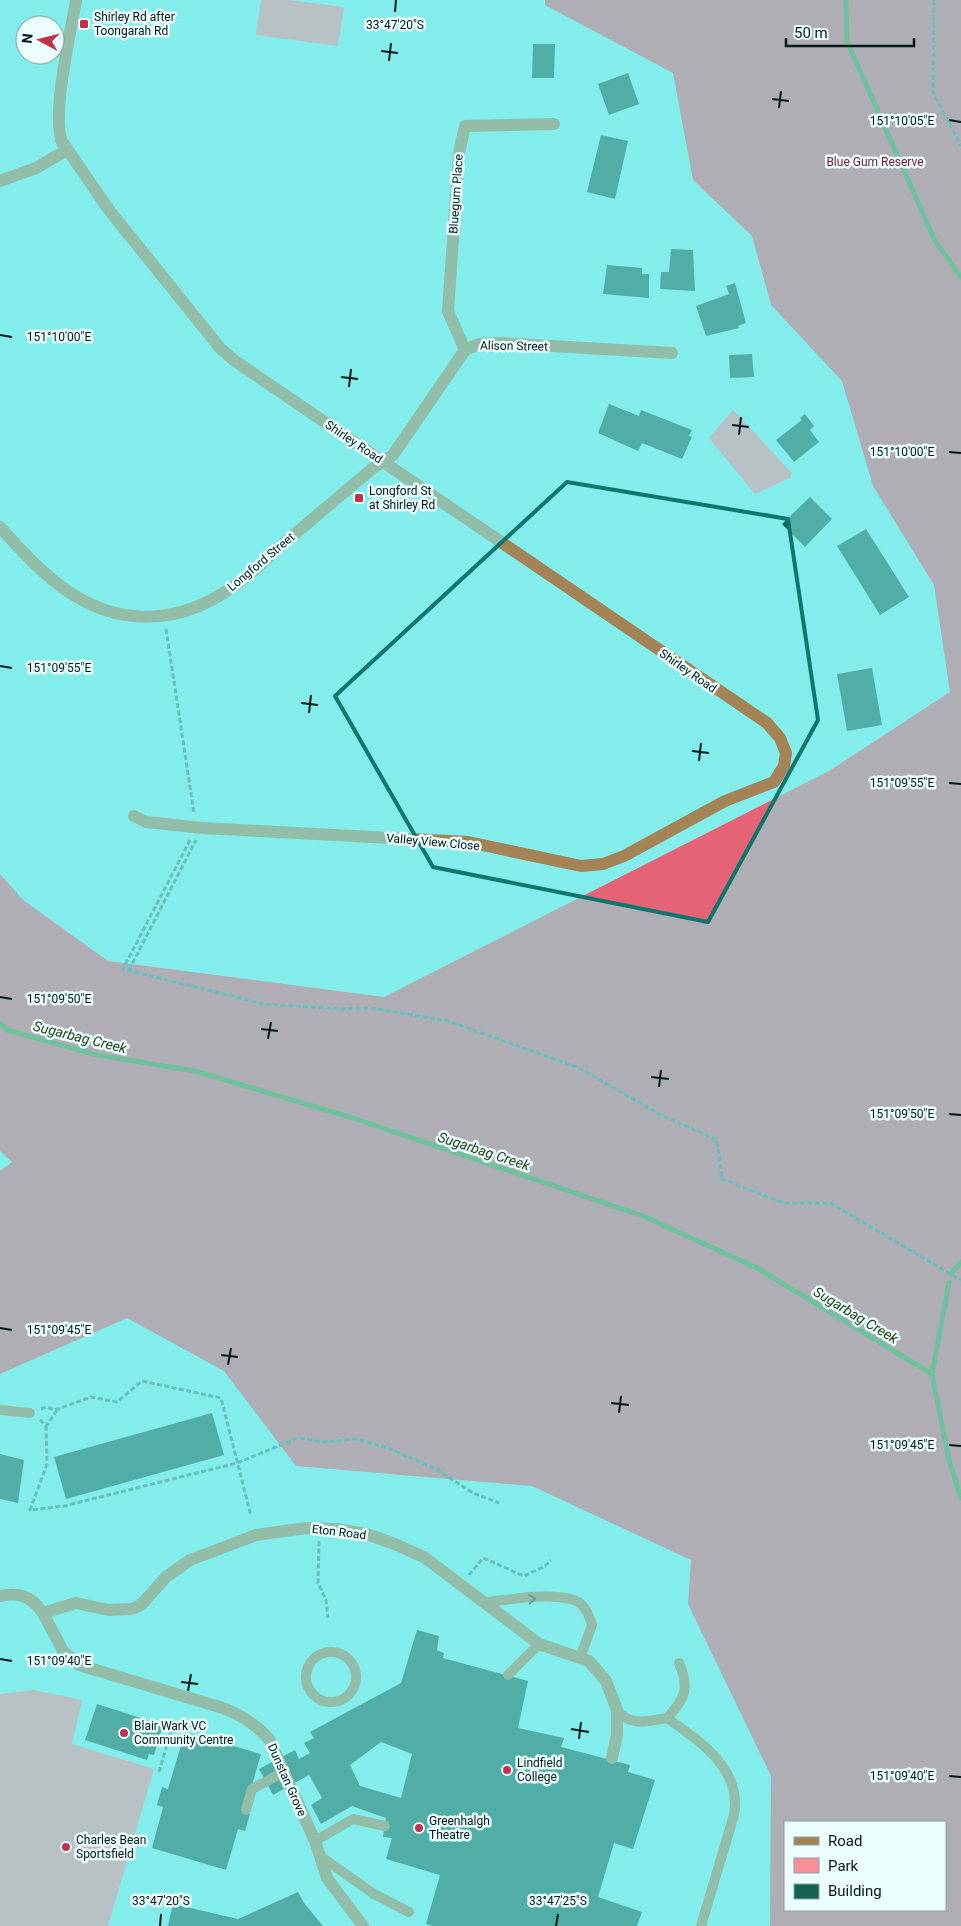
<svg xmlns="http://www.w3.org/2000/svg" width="961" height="1926" font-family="Roboto,sans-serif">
	<rect width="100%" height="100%" fill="#83edeb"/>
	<path fill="#f88f98" d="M261,0H289L344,7L338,46L256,35Z
		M733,410L792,473L790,478L755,494L709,438Z
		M33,1690L82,1700L72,1744L154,1769L108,1926H0V1694Z"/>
	<path fill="#e46374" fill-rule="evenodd" d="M545,0H961V1926H770L771,1776L688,1604L691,1560L532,1486L296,1466L224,1371L127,1318L0,1374V1171L12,1162L0,1151V874L23,900L108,961L384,997L829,771L950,692L934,585L873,486L842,381L771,305L752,236L693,180L673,73L545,5ZM785,1822H945V1910H785Z"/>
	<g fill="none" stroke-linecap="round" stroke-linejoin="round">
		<path stroke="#598f40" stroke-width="5" d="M846,0L847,41L935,241L961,277
			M0,1024L7,1030L97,1055L195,1071L353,1118L643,1216L757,1268L932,1374
			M951,1274L961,1262
			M949,1283L932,1374L949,1460L961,1498"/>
	</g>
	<path fill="#136352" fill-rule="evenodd" d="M533,44H555L554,78H532Z
		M628,73L639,104L609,115L598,84Z
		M601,135L628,141L615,199L587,192Z
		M671,249L693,250L695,291L660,289L661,272H669Z
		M607,265L642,268V274H649V298L603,294Z
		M735,283L746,323L738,326L739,328L706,336L696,306L729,294L726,286Z
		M752,354L754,377L730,378L729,355Z
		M609,404L639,416L641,410L692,430L689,436L692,437L682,459L642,443L638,451L598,433Z
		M805,414L814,426L810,430L819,442L794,462L776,440L802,420L800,418Z
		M810,497L832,519L805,547L782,524Z
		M866,529L909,597L880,615L837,546Z
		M872,668L882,725L847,731L837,674Z
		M212,1413L224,1455L66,1499L54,1457Z
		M0,1454L24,1460L18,1503L0,1499Z
		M417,1630L439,1636L437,1650L444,1653L443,1658L528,1681L518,1728L564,1738L561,1747L630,1765L628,1772L655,1780L633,1849L614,1843L598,1897L642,1912L637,1926H433L426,1924L440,1875L386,1859L392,1838L383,1837L386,1818L352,1806L321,1824L311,1805L322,1798L309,1775L273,1795L259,1769L295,1750L299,1759L310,1753L304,1743L314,1738L310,1732L401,1683ZM381,1742L412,1754L401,1798L360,1786L350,1765Z
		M97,1704L163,1725L154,1755L149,1754L147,1760L85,1740Z
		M185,1732L261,1754L244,1812L250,1814L245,1831L238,1829L226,1870L152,1848L163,1807L157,1805L162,1787L168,1789Z
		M298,1892L304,1903L323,1926H168L173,1904L238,1919Z"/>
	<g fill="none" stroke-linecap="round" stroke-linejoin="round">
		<path stroke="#478988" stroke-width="3" stroke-dasharray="5 2.5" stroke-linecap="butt" d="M934,0L933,92L961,146
			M166,629L194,813
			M190,840L123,969L264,1004L342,1009L371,1008L448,1021L577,1067L659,1114L717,1140L722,1179L784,1203H830L961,1280
			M129,970L196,840
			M41,1409L46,1407L55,1410L91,1397L117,1402L142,1381L221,1398L251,1516
			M40,1420L46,1426L58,1409
			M46,1426L47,1464L30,1510L64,1506L237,1463L298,1438L325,1442L356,1439L388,1448L436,1469L473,1493L499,1503
			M319,1541L318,1583L326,1600L328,1618
			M469,1575L483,1558L524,1576L545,1566L551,1560
			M159,1772L174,1721"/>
		<path stroke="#a48357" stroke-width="10" d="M0,1410L30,1413
			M484,1602C511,1600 547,1592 574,1600C585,1604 589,1615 592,1625L580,1658
			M306 1677a25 25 0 1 1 50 0a25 25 0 1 1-50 0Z
			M508,1675L539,1644
			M617,1710C630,1727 648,1721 667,1718C685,1699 690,1688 679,1663
			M667,1718C701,1742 742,1769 734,1815L701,1926
			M246,1810L252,1789L284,1772
			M315,1841L353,1819L385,1826
			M320,1856L374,1894L409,1912"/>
		<path stroke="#a48357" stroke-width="12" d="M76,0C70,37 53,106 61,140L109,210L220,348L235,361L767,723L780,738L786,753L784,766L774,782L725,801L624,856L603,864L581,866L468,842L203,828L146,822L134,816
			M0,181L36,168L67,150
			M465,350L448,311L459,153L465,126L554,124
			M0,527C21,550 42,574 69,592C121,627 180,624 231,588C250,576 266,559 283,544C313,519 343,493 373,468L393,455L465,350L479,344L500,343L672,353
			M0,1596C20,1592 31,1596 43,1613L76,1603L108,1610L132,1609L141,1605L166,1577L190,1560L256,1535L306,1528L336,1529L367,1534L397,1545L424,1557L539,1644L589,1661L606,1681L617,1710V1735L612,1758
			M43,1613L63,1651L79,1665L223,1708C241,1715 256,1724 269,1739L315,1841L327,1878L363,1926"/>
	</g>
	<defs><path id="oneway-chevron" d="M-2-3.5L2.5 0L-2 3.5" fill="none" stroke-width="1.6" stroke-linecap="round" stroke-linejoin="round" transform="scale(1.25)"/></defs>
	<use stroke="#434432" href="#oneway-chevron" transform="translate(532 1599) rotate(-4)"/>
	<path d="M0 0H961V1926H0ZM567,482L788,519L818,720L708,922L433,867L335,696Z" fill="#83edeb" fill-opacity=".55" fill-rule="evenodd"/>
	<path fill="none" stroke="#0f766e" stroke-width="4" stroke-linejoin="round" d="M567,482L788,519L818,720L708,922L433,867L335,696Z"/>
	<path fill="none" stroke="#031a19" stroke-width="2" d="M395,12L396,0M381,51L398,53M389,61L391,43M772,99L789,101M779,108L781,91M949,120L961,122M0,335L12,337M341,377L358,379M349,387L351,369M732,425L749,427M739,435L741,417M949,452L961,453M0,666L12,668M301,703L318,705M309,713L311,695M692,751L709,753M699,761L701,743M949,783L961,784M0,997L12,999M261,1029L278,1031M268,1039L271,1022M651,1077L669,1079M659,1087L661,1070M949,1114L961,1115M0,1328L12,1330M221,1355L238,1357M228,1365L231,1348M611,1403L629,1405M619,1413L621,1396M949,1445L961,1446M0,1659L12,1661M181,1682L198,1684M188,1691L191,1674M571,1729L589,1732M579,1739L581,1722M949,1776L961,1777M160,1926L161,1914M556,1926L558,1914"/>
	<g fill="#c1314e" stroke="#ebfdfd" stroke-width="2">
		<rect x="79" y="19" width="10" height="10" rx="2.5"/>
		<rect x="354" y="493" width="10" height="10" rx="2.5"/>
		<circle cx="124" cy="1733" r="5"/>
		<circle cx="507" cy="1770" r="5"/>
		<circle cx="419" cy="1828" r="5"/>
		<circle cx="66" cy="1847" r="5"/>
	</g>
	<g text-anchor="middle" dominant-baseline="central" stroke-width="5" stroke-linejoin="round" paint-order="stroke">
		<g font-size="12" fill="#031a19" stroke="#ebfdfd" text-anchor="start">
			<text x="94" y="17">Shirley Rd after<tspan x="94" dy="14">Toongarah Rd</tspan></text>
			<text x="369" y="491">Longford St<tspan x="369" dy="14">at Shirley Rd</tspan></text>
			<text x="134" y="1726">Blair Wark VC<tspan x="134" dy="14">Community Centre</tspan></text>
			<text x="517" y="1763">Lindfield<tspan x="517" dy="14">College</tspan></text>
			<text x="429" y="1821">Greenhalgh<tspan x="429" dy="14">Theatre</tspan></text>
			<text x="76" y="1840">Charles Bean<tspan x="76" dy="14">Sportsfield</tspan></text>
		</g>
		<g font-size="12" fill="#701e2d" stroke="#ebfdfd">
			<text x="875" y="162">Blue Gum Reserve</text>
		</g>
		<g font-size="12" fill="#031a19" stroke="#ebfdfd">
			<text transform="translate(456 194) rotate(-86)">Bluegum Place</text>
			<text transform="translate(514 346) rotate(1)">Alison Street</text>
			<text transform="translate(354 442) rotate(34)">Shirley Road</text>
			<text transform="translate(261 562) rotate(-40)">Longford Street</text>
			<text transform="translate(688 671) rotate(35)">Shirley Road</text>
			<text transform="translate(433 842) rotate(5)">Valley View Close</text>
			<text transform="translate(339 1532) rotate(7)">Eton Road</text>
			<text transform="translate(287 1780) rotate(66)">Dunstan Grove</text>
		</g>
		<g font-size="14" font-style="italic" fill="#274215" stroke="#ebfdfd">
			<text transform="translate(80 1037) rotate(14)">Sugarbag Creek</text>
			<text transform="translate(484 1151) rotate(18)">Sugarbag Creek</text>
			<text transform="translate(856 1315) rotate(31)">Sugarbag Creek</text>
		</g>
	</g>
	<g font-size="12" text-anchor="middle" fill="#031a19" stroke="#ebfdfd" stroke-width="5" stroke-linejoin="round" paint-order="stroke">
		<text x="395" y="29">33°47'20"S</text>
		<text x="902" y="125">151°10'05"E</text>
		<text x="59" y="341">151°10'00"E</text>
		<text x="902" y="456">151°10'00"E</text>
		<text x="59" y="672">151°09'55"E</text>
		<text x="902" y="787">151°09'55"E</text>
		<text x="59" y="1003">151°09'50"E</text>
		<text x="902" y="1118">151°09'50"E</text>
		<text x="59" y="1334">151°09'45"E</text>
		<text x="902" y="1449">151°09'45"E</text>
		<text x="59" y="1665">151°09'40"E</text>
		<text x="902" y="1780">151°09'40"E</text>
		<text x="161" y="1905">33°47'20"S</text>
		<text x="558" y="1905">33°47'25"S</text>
	</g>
	<rect x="784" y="1821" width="162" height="90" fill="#ebfdfd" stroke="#8ea2a2"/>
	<rect x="794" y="1837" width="25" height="8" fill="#a48357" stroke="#8ea2a2"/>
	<text x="828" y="1846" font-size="15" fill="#031a19">Road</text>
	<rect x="794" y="1858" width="25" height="15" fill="#f88f98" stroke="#8ea2a2"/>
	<text x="828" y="1871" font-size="15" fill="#031a19">Park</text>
	<rect x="794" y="1884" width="25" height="15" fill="#136352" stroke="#8ea2a2"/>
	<text x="828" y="1896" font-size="15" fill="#031a19">Building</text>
	<g transform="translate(40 40) rotate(277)"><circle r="24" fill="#ebfdfd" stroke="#8ea2a2"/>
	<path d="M0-4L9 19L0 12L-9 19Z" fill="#c1314e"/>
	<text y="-8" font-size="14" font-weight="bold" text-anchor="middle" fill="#031a19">N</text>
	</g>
	<path d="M786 38v8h128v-8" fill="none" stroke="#031a19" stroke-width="2.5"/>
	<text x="794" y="38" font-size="15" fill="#031a19" stroke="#ebfdfd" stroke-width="4" paint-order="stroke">50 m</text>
</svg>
